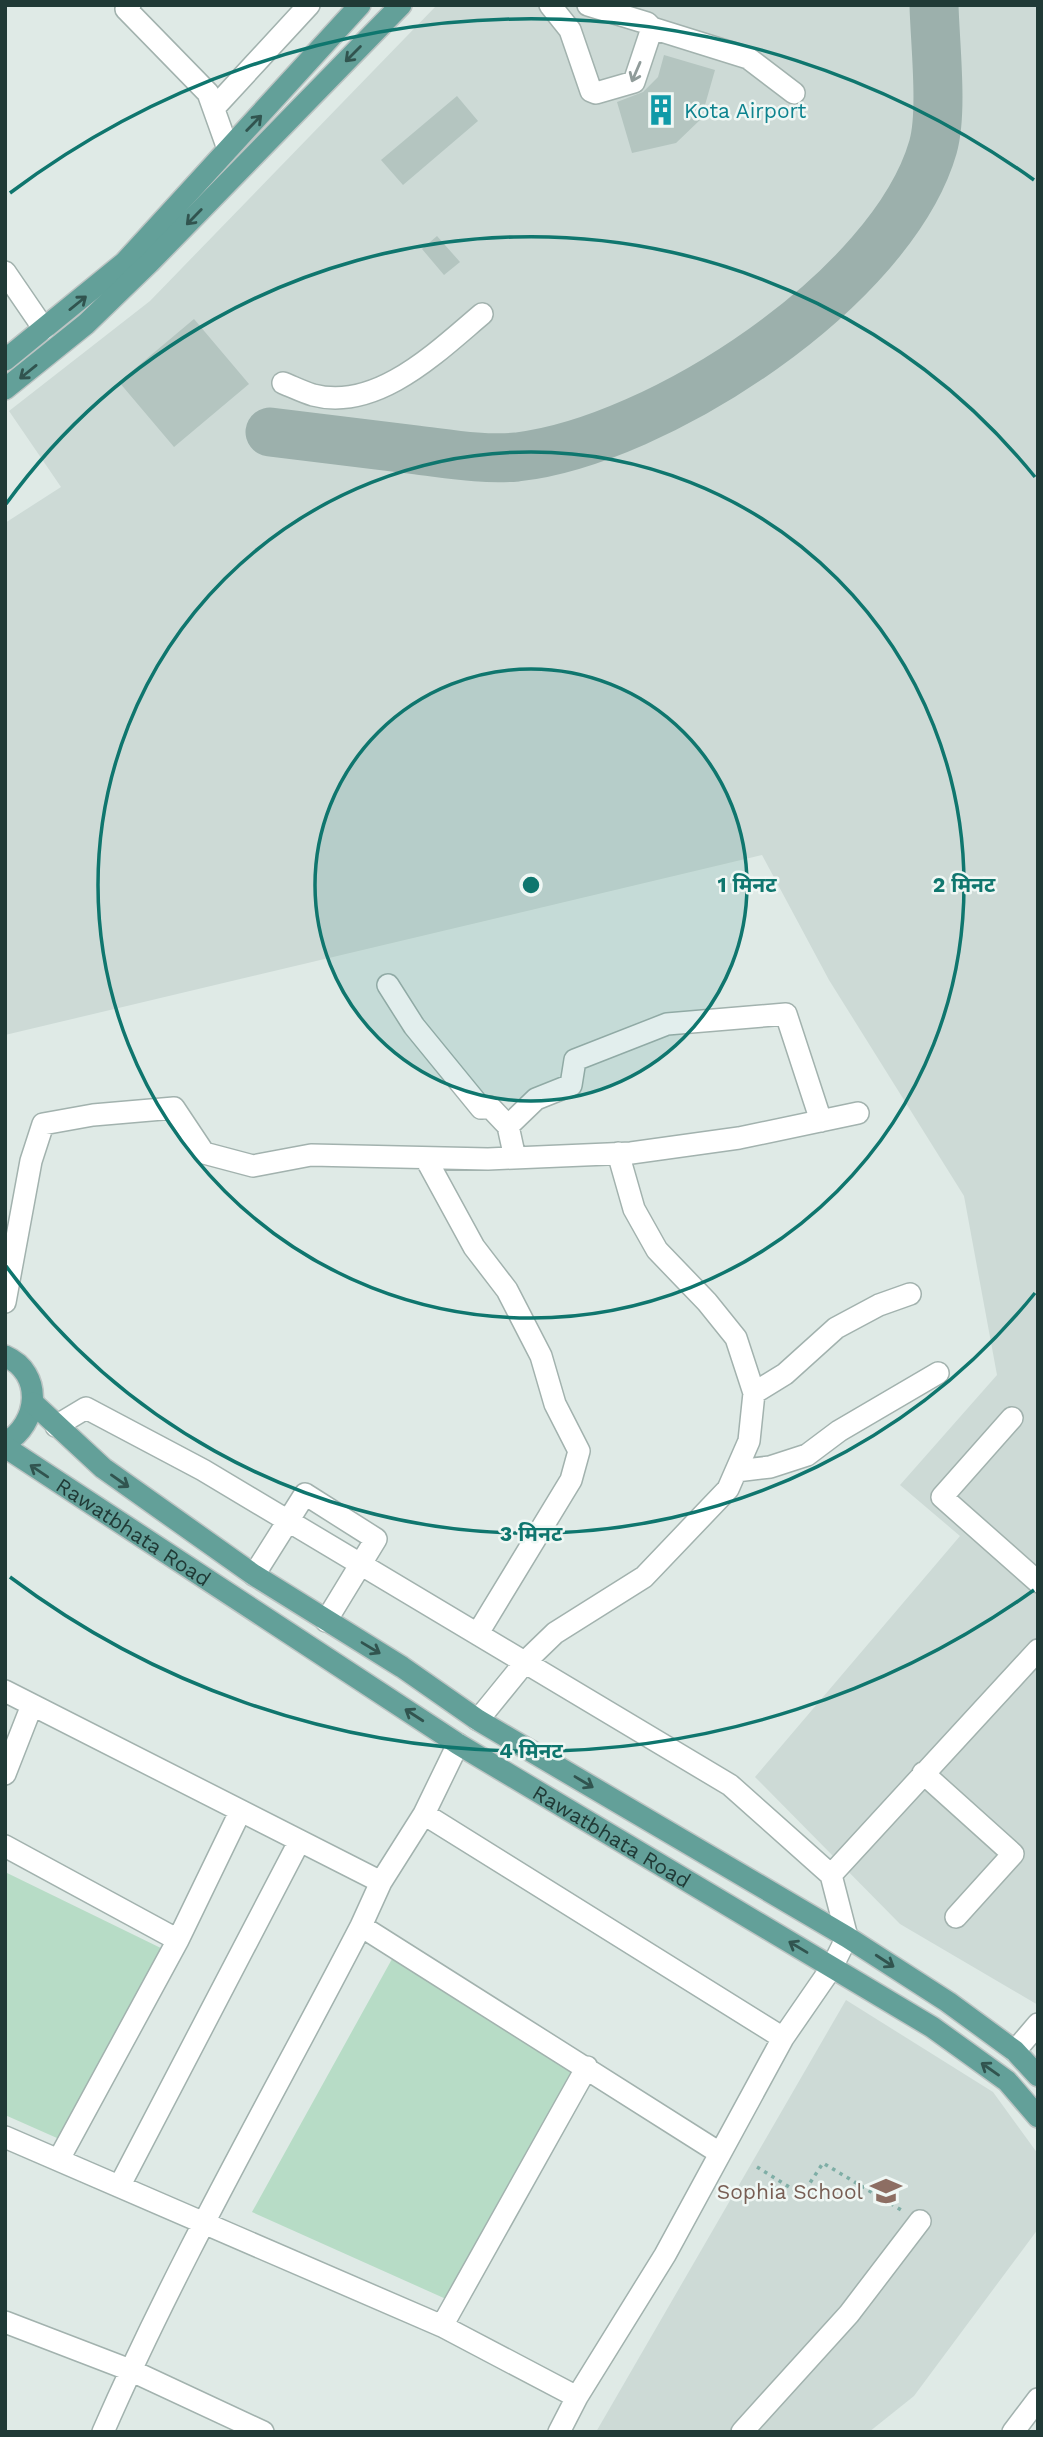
<svg xmlns="http://www.w3.org/2000/svg" width="1043" height="2437" font-family="'Work Sans','Noto Sans Devanagari',sans-serif">
	<rect width="100%" height="100%" fill="#dfeae6"/>
	<path fill="#cddad6" d="M437,5H1038V2005L900,1924L755,1777L960,1536L900,1485L997,1375L964,1196L829,980L762,855L5,1035V523L61,487L9,411L150,301Z
		M846,2000L993,2092L1038,2154V2229L914,2396L869,2432H596Z"/>
	<path fill="#b7dcc6" d="M5,1872L169,1952L66,2142L5,2115Z
		M392,1959L577,2068L446,2299L252,2212Z"/>
	<g fill="none" stroke-linecap="round" stroke-linejoin="round">
		<path stroke="#9cb0ac" stroke-width="49" d="M270,432C319,438 368,444 417,450C450,454 484,460 517,457C658,441 892,289 933,147C943,112 935,44 934,5"/>
	</g>
	<path fill="#b4c5c0" d="M664,55L715,70L701,119L676,143L632,153L617,102L643,92L658,77Z
		M457,96L478,121L403,185L381,160Z
		M437,236L460,262L444,275L422,249Z
		M194,319L249,384L174,447L119,382Z"/>
	<g fill="none" stroke-linecap="round" stroke-linejoin="round">
		<defs>
			<path id="minor" d="M130,5L126,9L208,93L228,149
				M550,5L570,30L591,91L596,93L634,82L652,28L647,23L588,5
				M652,28L748,58L794,93
				M214,108L309,5
				M5,272L44,329
				M283,383C293,387 303,392 313,395C377,412 438,351 482,314
				M388,985L414,1026L481,1108L490,1107L508,1126L515,1158
				M508,1126L536,1099L571,1085L575,1060L667,1024L786,1014L821,1121
				M426,1159L474,1247L507,1290L541,1356L555,1404L579,1451L571,1480L478,1633
				M5,1302L31,1161L43,1124L93,1115L174,1108L204,1153L253,1166L311,1155L488,1159L631,1153L739,1138L858,1113
				M754,1393L785,1374L836,1328L879,1305L910,1294
				M1012,1418L942,1497L1038,1582
				M56,1426L86,1408L203,1470L730,1785L831,1875L847,1937L832,1967L783,2038L665,2255L577,2397L559,2432
				M736,1471L770,1467L807,1455L839,1431L938,1373
				M254,1575L305,1494L376,1539L326,1621
				M5,1691L381,1882
				M478,1720L526,1661L555,1633L644,1577L728,1489L749,1441L754,1393L736,1338L707,1302L657,1250L634,1209L618,1153
				M923,1773L1013,1854L956,1917
				M5,1774L32,1705
				M424,1814L783,2038
				M5,1846L178,1940
				M831,1875L1038,1650
				M361,1926L718,2152
				M1015,2051L1038,2024
				M5,2137L442,2326L577,2397
				M59,2159L178,1940L240,1812
				M120,2185L299,1842
				M5,2322L130,2370L263,2432
				M442,2326L587,2067
				M103,2432C179,2258 274,2094 361,1926L381,1882L424,1814L458,1744
				M742,2432L849,2314L920,2221
				M1013,2432L1038,2399"/>
			<g id="major">
				<path d="M5,360L124,263L360,5"/>
				<path d="M5,389L86,324L149,263L401,5"/>
				<path d="M5,1356C44,1373 39,1424 5,1443"/>
				<path d="M33,1403L103,1468L254,1575L402,1667L478,1720L847,1937L948,2002L1015,2051L1038,2076"/>
				<path id="s1" d="M5,1447L458,1744L932,2027L1007,2081L1038,2117"/>
			</g>
		</defs>
		<use href="#minor" stroke="#a2b2ae" stroke-width="24"/>
		<use href="#major" stroke="#bcc4c3" stroke-width="24"/>
		<path stroke="#7faea6" stroke-width="3.5" stroke-dasharray="3.5 5" stroke-linecap="butt" d="M757,2167L802,2195L823,2163L903,2211"/>
		<use href="#minor" stroke="#fff" stroke-width="21"/>
		<use href="#major" stroke="#63a099" stroke-width="21"/>
	</g>
	<defs><path id="oneway-shaft" d="M-6 0H5M1.5-3L5.5 0L1.5 3" fill="none" stroke-width="1.6" stroke-linecap="round" stroke-linejoin="round" transform="scale(1.75)"/></defs>
	<g stroke="#31544f">
		<use href="#oneway-shaft" transform="translate(353 54) rotate(135)"/>
		<use href="#oneway-shaft" transform="translate(254 123) rotate(-46)"/>
		<use href="#oneway-shaft" transform="translate(194 217) rotate(134)"/>
		<use href="#oneway-shaft" transform="translate(78 303) rotate(-39)"/>
		<use href="#oneway-shaft" transform="translate(28 372) rotate(141)"/>
		<use href="#oneway-shaft" transform="translate(39 1471) rotate(-146)"/>
		<use href="#oneway-shaft" transform="translate(120 1481) rotate(35)"/>
		<use href="#oneway-shaft" transform="translate(371 1648) rotate(31)"/>
		<use href="#oneway-shaft" transform="translate(414 1715) rotate(-147)"/>
		<use href="#oneway-shaft" transform="translate(584 1782) rotate(31)"/>
		<use href="#oneway-shaft" transform="translate(798 1947) rotate(-149)"/>
		<use href="#oneway-shaft" transform="translate(885 1961) rotate(33)"/>
		<use href="#oneway-shaft" transform="translate(990 2069) rotate(-145)"/>
	</g>
	<use stroke="#909c9a" href="#oneway-shaft" transform="translate(636 72) rotate(113)"/>
	<circle cx="531" cy="885" r="216" fill="#0f766e" fill-opacity=".12"/>
	<g fill="none" stroke="#0f766e" stroke-width="3.5">
		<circle cx="531" cy="885" r="216"/>
		<circle cx="531" cy="885" r="433"/>
		<path d="M1035 1293A649 649 0 0 1 6 1266M6 504A649 649 0 0 1 1035 477"/>
		<path d="M1034 1590A866 866 0 0 1 10 1577M10 193A866 866 0 0 1 1034 180"/>
	</g>
	<defs>
		<symbol id="building-bare" viewBox="-9 -9 18 18"><path d="M-4-6H4V6H1V3H-1V6H-4ZM-2.5-4.3h1.7v1.8h-1.7ZM.8-4.3h1.7v1.8H.8ZM-2.5-1h1.7V.8h-1.7ZM.8-1h1.7V.8H.8Z" fill="#0f9aa8" stroke="#eff7f4" stroke-width="2.5" paint-order="stroke"/></symbol>
		<symbol id="school-bare" viewBox="-9 -9 18 18"><path d="M0-5L7-2L0 1L-7-2ZM-4 1L0 2.5L4 1V4Q0 6-4 4Z" fill="#8d6e63" stroke="#eff7f4" stroke-width="2.5" paint-order="stroke"/></symbol>
	</defs>
	<g fill-rule="evenodd">
		<use href="#building-bare" x="639" y="88" width="44" height="44"/>
		<use href="#school-bare" x="864" y="2169" width="44" height="44"/>
	</g>
	<g text-anchor="middle" dominant-baseline="central" stroke-width="5" stroke-linejoin="round" paint-order="stroke">
		<g font-size="21" fill="#0d838f" stroke="#eff7f4" text-anchor="start">
			<text x="684" y="110">Kota Airport</text>
		</g>
		<g font-size="21" fill="#203a36" stroke="#eff7f4">
			<text stroke="none"><textPath href="#s1" startOffset="154">Rawatbhata Road</textPath></text>
			<text stroke="none"><textPath href="#s1" startOffset="721">Rawatbhata Road</textPath></text>
		</g>
		<g font-size="21" fill="#785e54" stroke="#eff7f4" text-anchor="end">
			<text x="863" y="2191">Sophia School</text>
		</g>
	</g>
	<circle cx="531" cy="885" r="10" fill="#0f766e" stroke="#eff7f4" stroke-width="3.5"/>
	<g font-size="21" text-anchor="middle" font-weight="bold" fill="#0f766e" stroke="#eff7f4" stroke-width="5" stroke-linejoin="round" paint-order="stroke">
		<text x="747" y="892">1 मिनट</text>
		<text x="964" y="892">2 मिनट</text>
		<text x="531" y="1541">3 मिनट</text>
		<text x="531" y="1758">4 मिनट</text>
	</g>
	<rect width="1043" height="2437" fill="none" stroke="#203a36" stroke-width="14"/>
</svg>
